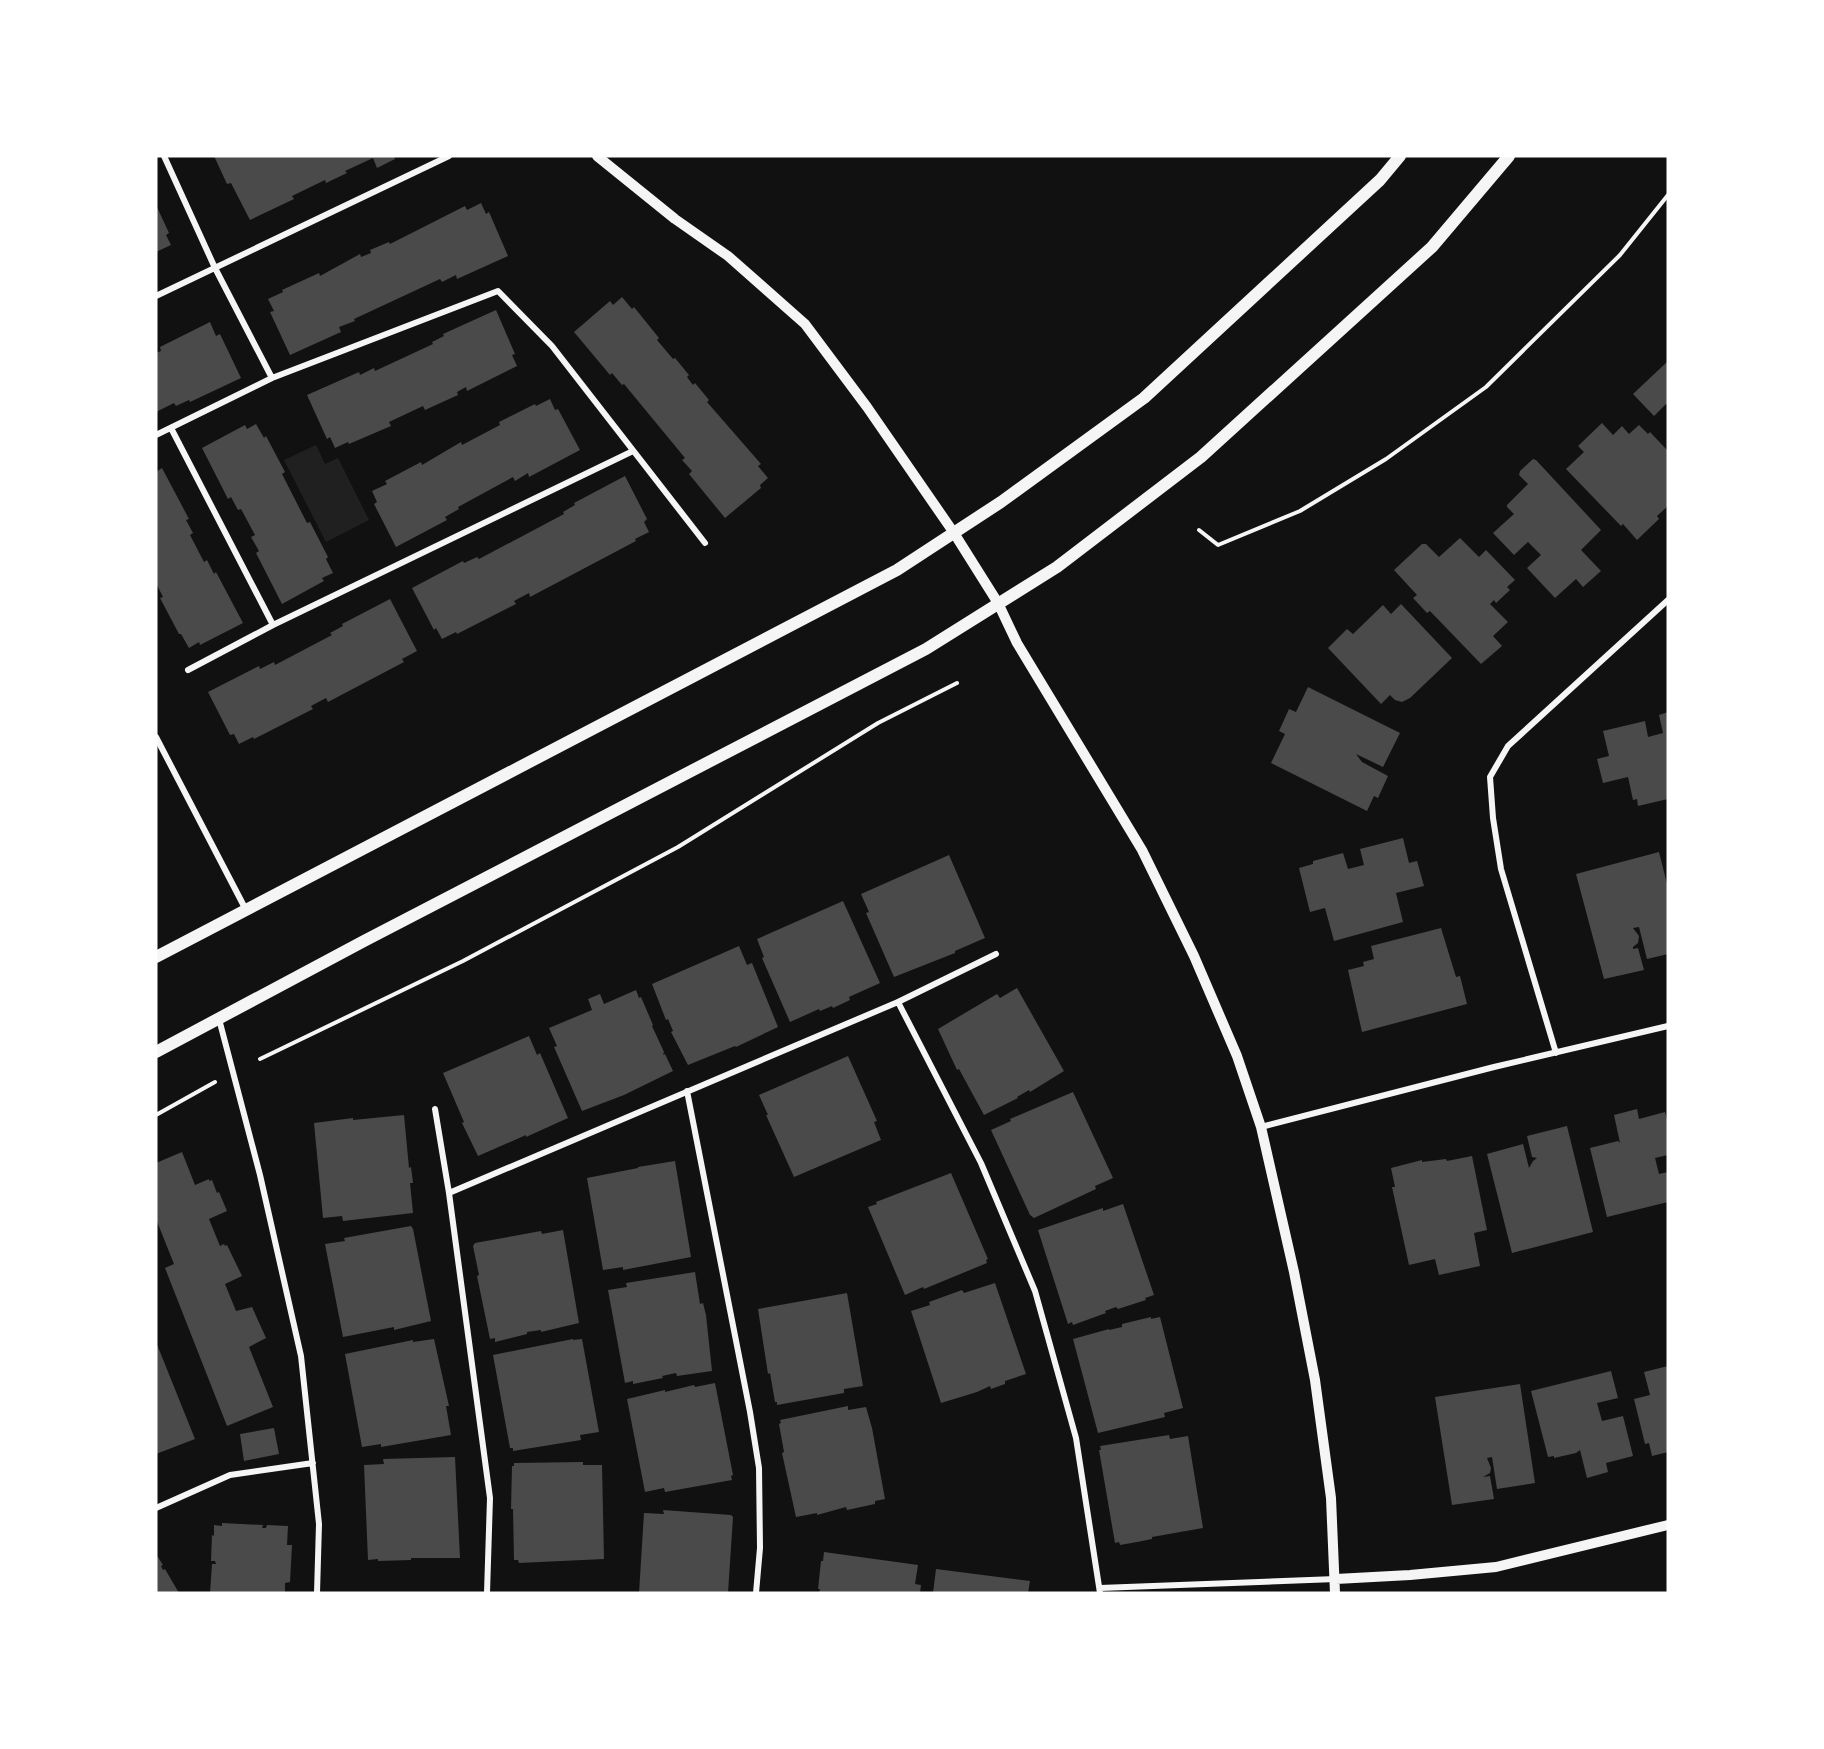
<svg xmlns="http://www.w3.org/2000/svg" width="1824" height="1749" font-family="'PT Sans',sans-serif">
	<rect width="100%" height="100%" fill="#111"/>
	<path fill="#202020" d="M316,445L325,464L338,458L369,520L326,542L284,460Z"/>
	<path fill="#4a4a4a" d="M214,156H394L395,159L377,168L373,158L345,171L347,173L326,183L325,180L292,196L294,199L250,220L231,183L227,184Z
		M481,203L486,214L489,212L508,256L457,279L456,275L442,282L440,279L354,319L355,321L339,327L341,332L290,355L270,312L274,311L268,299L283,292L282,290L319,273L320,276L360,254L361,257L371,253L370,250L389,242L390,244L465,206L467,210Z
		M156,205L169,233L166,235L171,245L156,252Z
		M622,297L632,309L634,307L659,338L657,340L673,359L675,358L689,375L687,377L693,385L695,383L709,400L707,402L761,464L758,466L768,478L760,485L761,488L725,518L689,474L692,471L682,460L685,458L624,384L622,385L612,373L610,375L574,332L610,301L613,305Z
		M496,310L515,354L512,355L517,366L467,391L466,387L457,392L458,395L425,410L423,406L389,422L391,426L349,444L348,442L335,448L330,437L327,439L307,395L359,372L360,375L374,368L375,371L433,344L432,342L444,336L443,334Z
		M210,322L216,336L220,334L241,378L190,402L189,400L176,406L174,403L156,412V353L161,351L160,347Z
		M1668,361V407L1666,404L1654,416L1633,394Z
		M550,399L555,410L558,409L580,450L529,477L528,473L515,481L513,477L458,507L459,509L445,517L447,520L396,547L374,504L377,502L372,491L387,484L385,481L421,462L422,465L461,442L462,445L500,425L499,422L535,404L536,406Z
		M1602,423L1613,435L1622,426L1629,434L1639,425L1648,434L1650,432L1668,451V506L1657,516L1659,519L1637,540L1623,524L1621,526L1566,469L1584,452L1578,446Z
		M256,424L264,438L266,436L285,472L282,474L307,523L310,522L328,557L326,559L333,573L322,578L324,581L282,604L256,553L259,551L251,537L255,535L241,509L238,510L231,497L228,499L202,448L245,425L247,429Z
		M1533,459L1536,460L1601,530L1581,550L1601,571L1583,587L1576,579L1555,598L1527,568L1541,555L1528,542L1514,555L1493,533L1514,514L1507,507V505L1528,484L1519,475L1520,471Z
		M162,468L189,519L186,520L193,533L190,535L204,562L207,560L214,574L216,572L243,623L200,645L199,642L189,648L181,634H179L160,598L163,597L156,583V472Z
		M625,476L647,519L644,522L649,532L635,539L636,541L530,597L529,593L514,601L516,604L457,634L456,632L442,639L436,628L434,630L412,588L463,561L464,563L477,557L479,559L564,514L563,512L575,505L574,503Z
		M1460,538L1479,557L1486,550L1515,580L1507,587L1510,590L1496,603L1494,600L1490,604L1508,622L1493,636L1502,646L1481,664L1430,611L1427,613L1413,598L1417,595L1394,570L1422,544H1426L1439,557Z
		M390,599L417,651L402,659L404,662L328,702L326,698L311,706L313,709L254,739L253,737L239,744L234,734L230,735L208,692L259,666L260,669L274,662L275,665L332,635L330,633L343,626L342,624Z
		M1401,604L1452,658L1410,698L1402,702L1395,700L1390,695L1381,704L1328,648L1347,629L1353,634L1383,605L1391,614Z
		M1308,687L1400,733L1383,767L1356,754L1362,762L1388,776L1378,798L1374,796L1367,811L1271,763L1285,734L1279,731L1289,709L1296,712Z
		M1668,712V799L1638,806L1637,799L1633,800L1628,777L1603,783L1597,759L1609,756L1603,731L1645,721L1648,737L1663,733L1659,715Z
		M1403,838L1409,863L1417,861L1424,886L1396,893L1403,922L1334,941L1325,908L1310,912L1299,868L1313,864V861L1343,853L1348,869L1364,865L1360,849Z
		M1659,852L1668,888V954L1647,959L1639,927L1633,928L1639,936L1638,943L1633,947V949L1638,948L1644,970L1604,979L1576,874Z
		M949,855L985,938L955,951V953L894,977L866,913L869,912L861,894Z
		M843,901L880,983L849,997L850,1000L833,1008L832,1006L820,1011L819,1009L790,1022L762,958L764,957L757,939Z
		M1441,928L1456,977L1460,976L1467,1004L1362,1032L1348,970L1364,966L1363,962L1374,959L1371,946Z
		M739,946L747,965L752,963L778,1027L736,1047L735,1046L688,1065L671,1032L673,1031L668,1019L666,1020L652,984Z
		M1017,988L1064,1071L1030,1092L1029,1090L1017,1097L1018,1098L984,1115L959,1069L957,1070L938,1029L997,994L1000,998Z
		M636,990L639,998L641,997L653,1025L652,1026L664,1052L663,1055L665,1054L673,1071L624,1095L582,1111L554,1047L557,1046L549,1028L592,1010L588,999L600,994L604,1004Z
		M529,1036L537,1055L540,1053L568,1118L526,1137V1135L478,1156L462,1123L464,1122L443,1073Z
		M848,1056L877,1121L874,1122L881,1140L794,1177L766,1115H768L759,1095Z
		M1073,1092L1113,1178L1095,1186L1096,1189L1034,1218L1030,1215L991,1130L1011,1121L1010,1119Z
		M1637,1109L1639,1119L1665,1112L1668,1123V1155L1655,1158L1659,1174L1668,1172V1202L1607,1217L1590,1148L1618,1141L1620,1143L1614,1115Z
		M404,1115L409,1168L411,1167L413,1183H410L413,1213L343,1221L342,1216L323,1218L314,1123L353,1118V1120Z
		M1567,1126L1593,1232L1512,1253L1487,1154L1523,1144L1529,1168L1533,1161L1537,1158L1532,1157L1527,1136Z
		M182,1152L195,1185L209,1179V1181L212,1180L217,1193L219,1192L227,1211L209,1219L220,1246L224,1244L225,1246L227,1245L242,1276L225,1284L236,1311L252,1307L266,1338L249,1347L273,1407L227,1426L165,1268L174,1264L156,1219V1163Z
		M1472,1156L1487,1230L1474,1233L1480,1266L1439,1275L1435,1259L1409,1265L1392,1187H1395L1391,1168L1422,1160V1162L1446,1159L1447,1161Z
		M675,1161L691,1257L623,1270V1267L603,1270L587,1178L638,1168V1167Z
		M951,1173L988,1259L986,1260L987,1263L924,1289L923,1287L905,1295L868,1207L877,1204L876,1202Z
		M1123,1204L1154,1295L1145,1298L1146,1300L1118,1309L1116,1307L1105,1311L1106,1313L1073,1325L1072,1322L1068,1324L1038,1230L1103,1208V1211Z
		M411,1226L413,1229L431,1321L394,1330V1327L343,1337L325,1244L345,1241L344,1238Z
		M563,1230L579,1323L541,1332V1330L527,1332V1334L495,1342V1338L490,1339L477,1276L479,1275L473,1246L475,1243L541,1231L542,1234Z
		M695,1272L700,1304L703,1303L706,1315L712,1371L677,1376L676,1373L662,1376L663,1378L633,1384V1381L625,1383L608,1290L627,1287L626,1283Z
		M995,1283L1026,1374L1005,1381V1384L991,1389L990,1386L977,1392L941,1403L911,1311L930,1305L929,1302L962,1290L964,1293Z
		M847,1293L863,1386L844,1389V1393L777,1405V1402H775L770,1373L768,1374L758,1309Z
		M1151,1317V1319L1160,1317L1183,1408L1164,1413L1165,1417L1098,1433L1073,1339L1109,1329V1330L1122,1327V1324Z
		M434,1339L449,1406H446L451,1435L381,1447V1444L362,1447L345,1354L413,1340V1342Z
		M573,1339V1340L582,1339L599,1432L580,1435L581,1440L513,1451V1448H510L493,1355Z
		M156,1342L195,1439L156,1454Z
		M1668,1366V1452L1652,1456L1649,1443L1645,1444L1634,1399L1650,1395L1644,1372Z
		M1611,1371L1618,1398L1597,1403L1602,1421L1623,1416L1633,1456L1606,1463L1608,1472L1587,1478L1580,1450L1576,1453L1554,1458V1456L1548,1457L1531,1391Z
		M715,1383L733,1475L731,1476L732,1480L665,1492L664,1488L645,1492L627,1399L665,1390V1392L694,1385L695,1387Z
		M1520,1384L1535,1483L1497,1489L1492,1457L1487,1458L1491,1468L1490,1473L1483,1477L1490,1476L1494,1499L1452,1505L1435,1397Z
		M848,1406V1410L866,1407L872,1428L885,1499L875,1501V1504L847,1510L846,1507L817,1515V1513L796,1517L782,1453L784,1452L779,1424L781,1423L780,1420Z
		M274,1428L279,1454L244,1461L240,1434Z
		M1169,1435L1170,1439L1188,1436L1203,1528L1152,1537V1539L1137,1542L1120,1545L1119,1542L1115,1543L1099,1450H1101L1100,1446Z
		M455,1457L460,1558H411V1560L378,1561V1559L368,1560L364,1465L384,1464L383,1459Z
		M583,1462V1465H602L604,1559L519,1563L518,1560H514L513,1509H511L512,1466H514V1463Z
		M663,1510L731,1515L733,1517L728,1593H639L644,1513L664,1514Z
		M222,1523L263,1525L262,1528H266L267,1525L288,1526L287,1545H292L290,1582L285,1583V1593H210L212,1564H216L215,1561H211L212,1535L214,1536V1525L222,1526Z
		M824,1552L918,1565L915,1584L921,1585L920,1593H819L820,1589H818L821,1561H823Z
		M156,1554L163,1565L161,1566L163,1570L165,1569L179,1593H156Z
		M936,1569L1030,1581L1028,1593H933Z"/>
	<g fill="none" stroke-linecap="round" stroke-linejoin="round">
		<path stroke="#f5f5f5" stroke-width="4" d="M1199,530L1218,545L1300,511L1386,459L1486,387L1620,255L1668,195
			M260,1059L463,961L678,847L878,723L957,683
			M156,1115L215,1082"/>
		<path stroke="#f5f5f5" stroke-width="6" d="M164,156L215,268L272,378
			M156,296L449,156
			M171,428L273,625
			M156,435L272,378L498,291L552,346L705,543
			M188,670L273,625L633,451
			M156,737L246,910
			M898,1002L981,1163L1035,1291L1076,1438L1100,1593
			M219,1019L260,1175L301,1356L319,1524L317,1593
			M1556,1053L1501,869L1493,818L1490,777L1508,746L1668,600
			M687,1091L750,1412L759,1468L760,1548L756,1593
			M435,1109L449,1193L490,1498L487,1593
			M1261,1127L1494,1067L1668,1026
			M449,1193L898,1002L996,954
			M156,1508L230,1475L313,1463
			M1100,1588L1336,1579"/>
		<path stroke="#f5f5f5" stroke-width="10" d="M597,156L675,219L728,256L805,324L867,407L954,533L998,603L1017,643L1142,850L1194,956L1237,1056L1261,1127L1294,1272L1315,1380L1331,1498L1335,1593
			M1336,1579L1410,1575L1496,1567L1668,1525"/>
		<path stroke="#f5f5f5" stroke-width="12" d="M156,957L897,570L1001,502L1144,398L1380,180L1400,156
			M156,1052L364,941L926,649L1057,567L1201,457L1432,247L1509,156"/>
	</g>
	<rect width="1824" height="1749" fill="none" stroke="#ffffff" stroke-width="315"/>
</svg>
